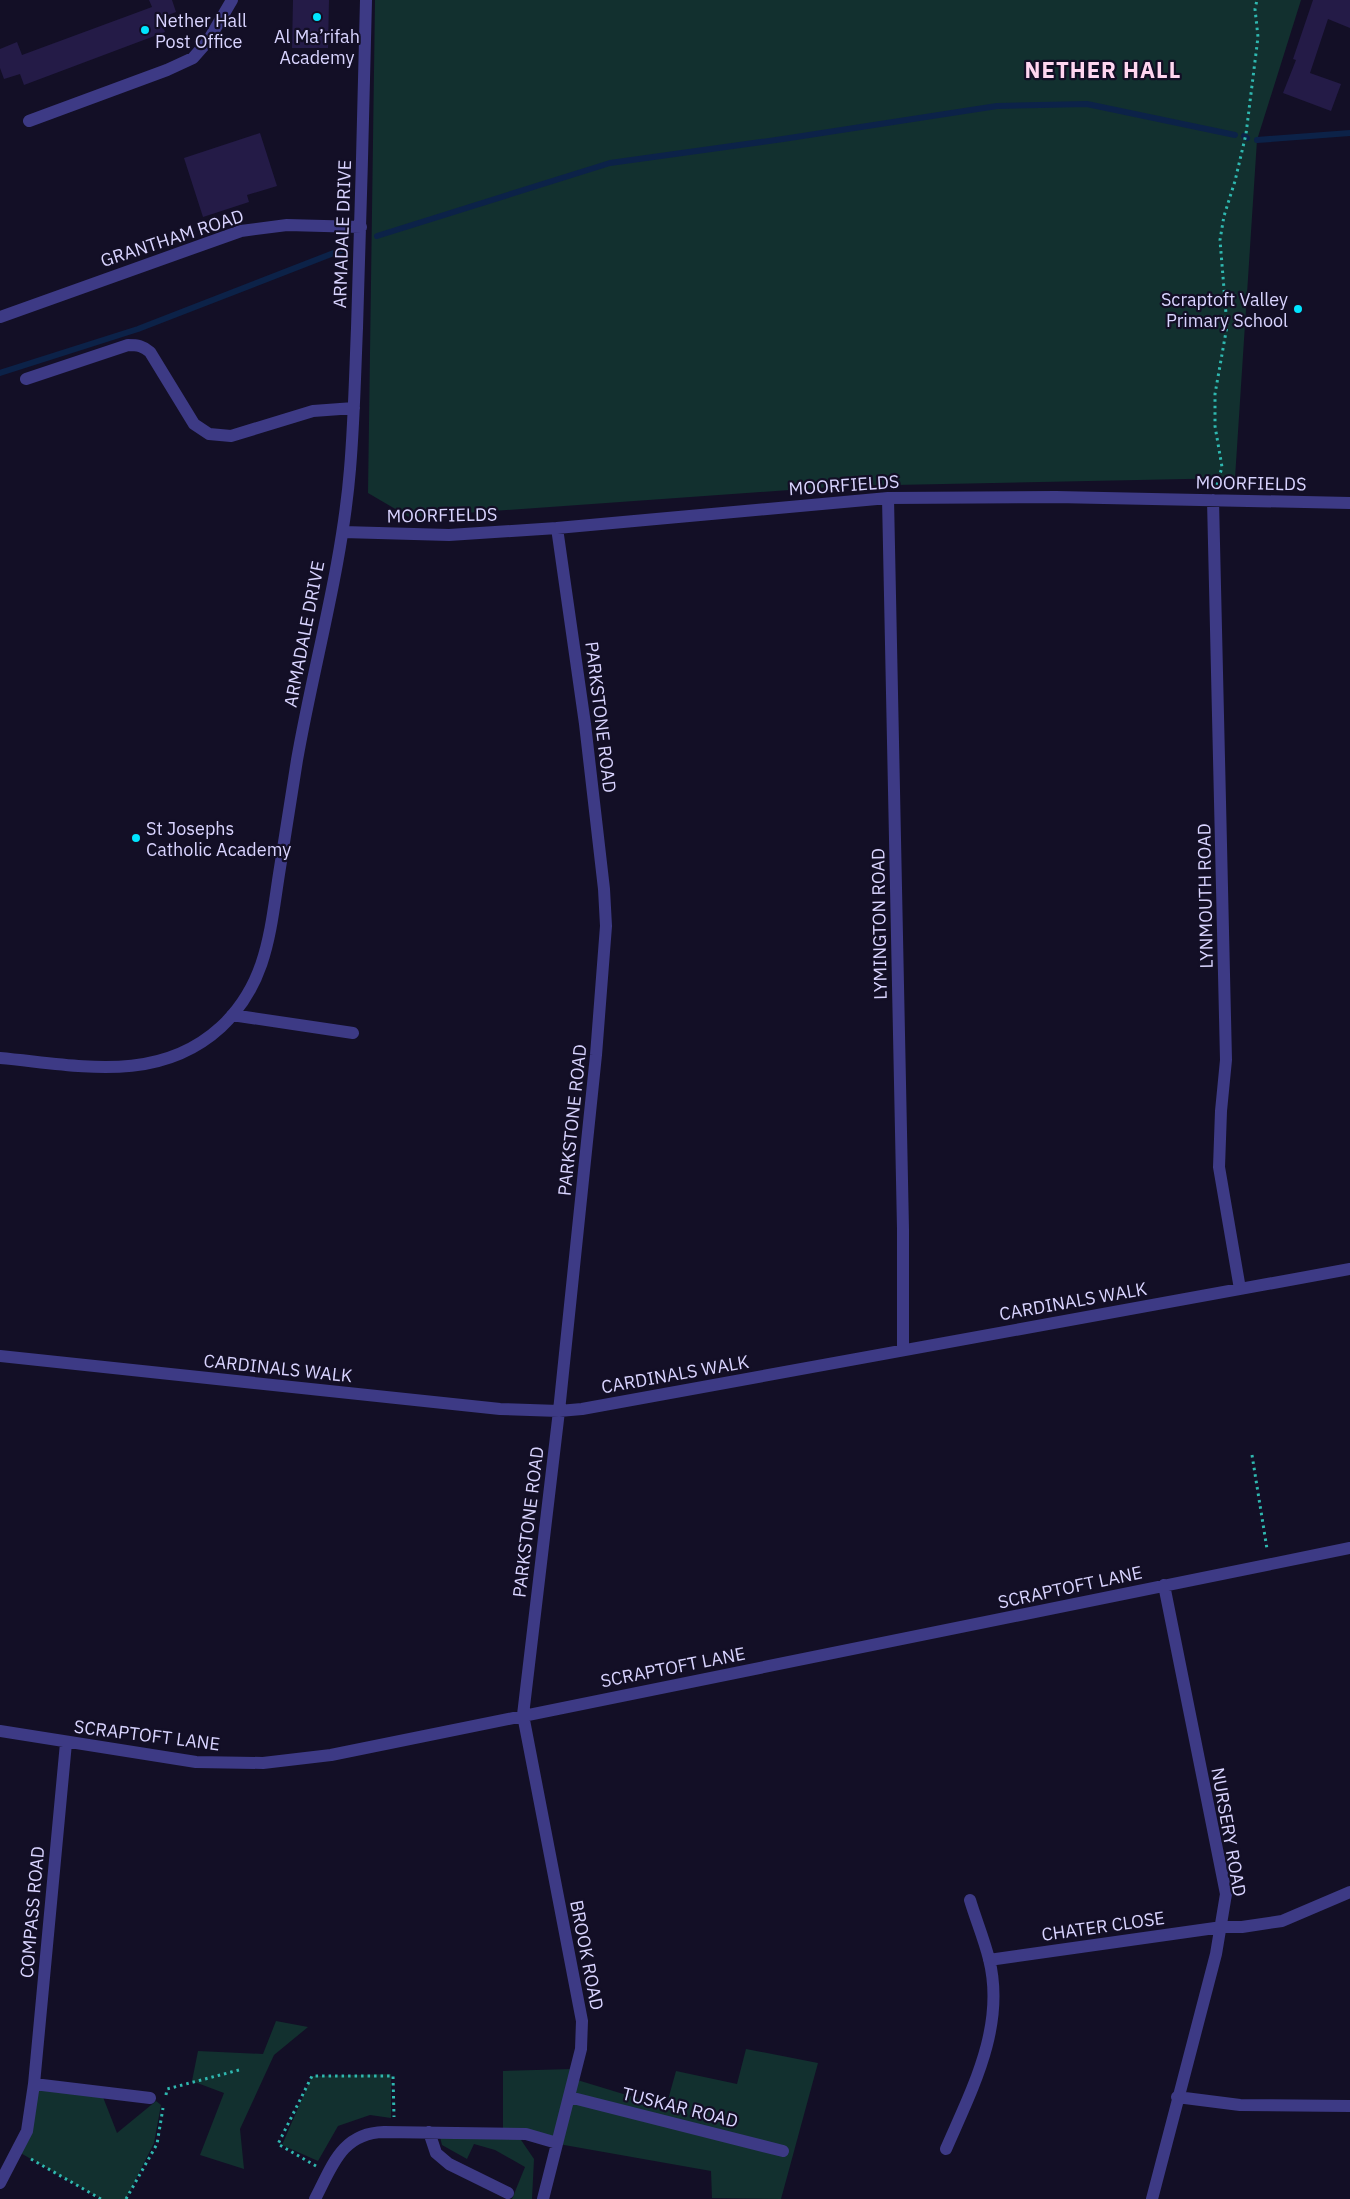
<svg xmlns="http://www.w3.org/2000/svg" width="1350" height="2199" font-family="'IBM Plex Sans',sans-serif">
	<rect width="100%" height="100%" fill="#130f26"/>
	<path fill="#12302f" d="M375,0H1301L1257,140L1235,478L845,486L409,517L368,493Z
		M276,2021L308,2027L274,2055L240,2129L244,2169L200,2155L224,2093L192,2081L198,2051L263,2054Z
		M746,2049L818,2063L781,2199L712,2198L711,2171L519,2137L534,2159L532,2199H512L525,2167L495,2150L474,2144L467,2159L442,2145L439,2133L503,2134V2071L573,2069L574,2079L666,2107L676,2071L737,2084Z
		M391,2074V2118L370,2115L338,2126L318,2161L282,2145L312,2076Z
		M34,2084L101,2092L117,2133L156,2101L161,2105L154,2143L126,2199H101L17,2151Z"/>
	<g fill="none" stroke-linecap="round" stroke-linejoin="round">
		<path stroke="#0c2248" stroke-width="6" d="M1244,136L1247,138
			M1257,140L1350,133
			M377,236L610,163L783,139L997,106L1087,104L1235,135
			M0,373L138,329L344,249"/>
	</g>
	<path fill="#241b47" d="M149,0H172L176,12L160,18L165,32L24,85L20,74L4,79L0,68V49L17,42L22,55L152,7Z
		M293,0H329L328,48H292Z
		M1313,0H1350V28L1328,19L1310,73L1341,84L1331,111L1283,93L1296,60L1293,59Z
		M260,133L277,186L247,195L249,202L203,217L184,158Z"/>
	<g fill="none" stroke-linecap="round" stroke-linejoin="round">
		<path stroke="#2fb8b0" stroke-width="3" stroke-dasharray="2.5 4" stroke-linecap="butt" d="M1217,485L1222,467L1215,426V394L1227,326L1220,240L1224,216L1235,181L1246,134L1258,37L1255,9L1257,0
			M1252,1455L1267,1549
			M166,2095L167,2089L239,2070
			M31,2159L101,2199
			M316,2166L278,2144L312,2076H393L394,2117
			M126,2199L157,2144L163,2108"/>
		<path stroke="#3d3a85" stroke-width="12" d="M29,121L167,70L193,58L208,41L232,0
			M0,317L241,231L287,225L361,227
			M26,379L128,345C138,345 143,346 150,352L194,424L209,434L231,436L313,411L354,408
			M888,498L903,1229V1349
			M1213,500L1226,1060L1221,1111L1219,1167L1240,1289
			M343,532L449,535L557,528L888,498L1056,497L1350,503
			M232,1015L353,1033
			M0,1058C77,1065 158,1085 221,1027C267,984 270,932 279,874C285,836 291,798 297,760C314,663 342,567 350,469C354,422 355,375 357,328C361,219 363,109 366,0
			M0,1356L500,1409L559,1411L582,1409L1350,1269
			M0,1731L196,1762L263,1763L331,1755L1350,1548
			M989,1960L1222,1927H1242L1282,1921L1350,1892
			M34,2084L150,2098
			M569,2097L783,2151
			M1177,2097L1240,2105L1350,2106
			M429,2132L436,2153L449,2164L508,2193
			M946,2149C972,2089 1006,2026 989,1959C984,1939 976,1920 970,1900
			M0,2183L27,2131L34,2084L66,1743
			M315,2199C332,2167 341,2133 384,2132L526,2134L557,2143
			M543,2199L581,2049L582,2021L523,1715L559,1411L596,1055L606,926L604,889L585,724L557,528
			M1152,2199L1216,1954L1226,1894L1164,1585"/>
	</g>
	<g fill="#00e5ff" stroke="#130f26" stroke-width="2">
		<circle cx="317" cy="17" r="5"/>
		<circle cx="145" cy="30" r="5"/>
		<circle cx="1298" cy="309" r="5"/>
		<circle cx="136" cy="838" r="5"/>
	</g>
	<g text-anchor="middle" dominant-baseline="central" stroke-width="4.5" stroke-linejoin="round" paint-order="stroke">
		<g font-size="18" fill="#d9d4ff" stroke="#130f26" text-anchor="start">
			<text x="155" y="20">Nether Hall<tspan x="155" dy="21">Post Office</tspan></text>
			<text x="317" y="36" text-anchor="middle">Al Ma’rifah<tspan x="317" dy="21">Academy</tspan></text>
			<text x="1288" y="299" text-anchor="end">Scraptoft Valley<tspan x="1288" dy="21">Primary School</tspan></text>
			<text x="146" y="828">St Josephs<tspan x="146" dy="21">Catholic Academy</tspan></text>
		</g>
		<g font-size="18" fill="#d9d4ff" stroke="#130f26">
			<text transform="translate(342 234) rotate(-88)">ARMADALE DRIVE</text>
			<text transform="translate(172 238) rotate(-18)">GRANTHAM ROAD</text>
			<text transform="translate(1251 483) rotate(1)">MOORFIELDS</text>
			<text transform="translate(844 485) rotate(-4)">MOORFIELDS</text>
			<text transform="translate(442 515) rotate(-1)">MOORFIELDS</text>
			<text transform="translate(304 634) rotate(-79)">ARMADALE DRIVE</text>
			<text transform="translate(601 717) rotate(83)">PARKSTONE ROAD</text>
			<text transform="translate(1205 896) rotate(-91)">LYNMOUTH ROAD</text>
			<text transform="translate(879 924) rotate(-91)">LYMINGTON ROAD</text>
			<text transform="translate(572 1120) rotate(-84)">PARKSTONE ROAD</text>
			<text transform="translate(1073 1301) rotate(-10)">CARDINALS WALK</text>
			<text transform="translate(278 1368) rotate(6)">CARDINALS WALK</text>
			<text transform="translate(675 1374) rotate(-10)">CARDINALS WALK</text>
			<text transform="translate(528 1522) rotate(-83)">PARKSTONE ROAD</text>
			<text transform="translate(1070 1587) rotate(-12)">SCRAPTOFT LANE</text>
			<text transform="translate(673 1667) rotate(-11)">SCRAPTOFT LANE</text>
			<text transform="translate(147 1735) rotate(7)">SCRAPTOFT LANE</text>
			<text transform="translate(1229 1832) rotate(80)">NURSERY ROAD</text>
			<text transform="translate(32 1912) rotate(-85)">COMPASS ROAD</text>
			<text transform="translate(1103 1926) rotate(-8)">CHATER CLOSE</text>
			<text transform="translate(587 1955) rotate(79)">BROOK ROAD</text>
			<text transform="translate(680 2107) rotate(14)">TUSKAR ROAD</text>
		</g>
		<g font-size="22" font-weight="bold" letter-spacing="1" fill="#ffd6f0" stroke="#130f26">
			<text x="1103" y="69">NETHER HALL</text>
		</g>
	</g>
</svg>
